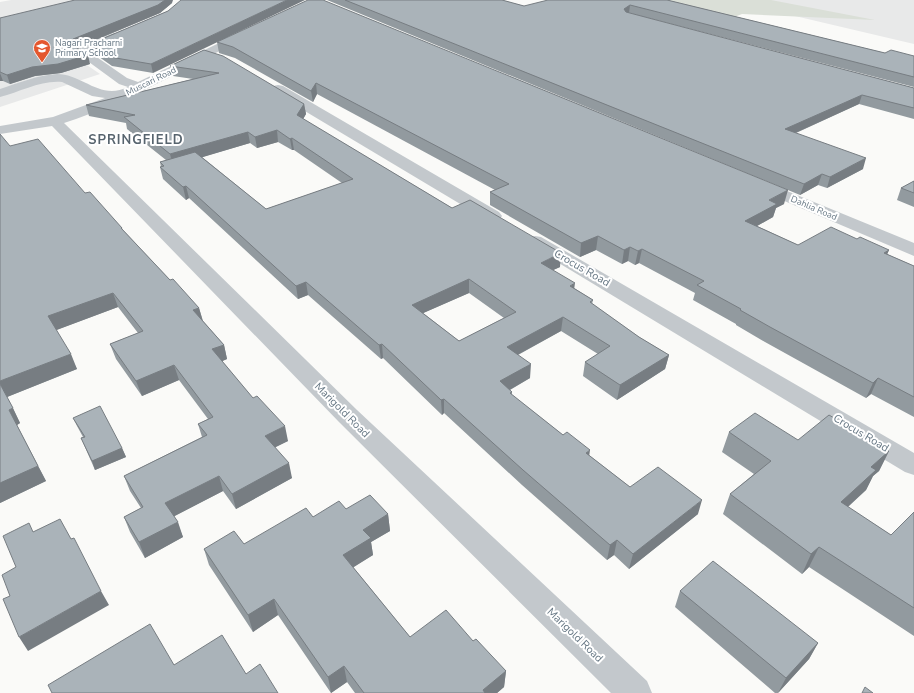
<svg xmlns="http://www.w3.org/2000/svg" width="914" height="693" font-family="'Nunito Sans',sans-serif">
	<rect width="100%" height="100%" fill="#fafaf8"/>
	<path fill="#e8e9e9" d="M11,0H142L154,16L68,52L100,74L0,107V2Z
		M727,0H914V44Z"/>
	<path fill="#dadfd7" d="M647,0H771L875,20L742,14L729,19Z"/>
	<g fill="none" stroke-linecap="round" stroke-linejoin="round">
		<path fill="#c3c8cc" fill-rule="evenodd" d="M244,31L248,32L249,34L248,36C188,67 129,102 64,123L357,410L647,681L652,693H611L339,422L52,126L0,134V126L53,117L105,98L92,96L62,82C41,80 20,92 0,97V89C18,83 38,75 57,74C83,74 100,101 128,87L119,84L78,54L76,52L81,46L114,33H122L123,35L122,37L88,51L127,78L138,82Z
			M278,85L283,86L499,212L502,216L499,220L493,221L487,220L273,92L272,89L273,86Z
			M760,180L914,243V256L754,188L752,185L754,182Z
			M535,236L541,237L914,453V475L905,472L529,245L526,241L529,237Z"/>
	</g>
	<path fill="#929a9f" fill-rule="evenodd" d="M327,0H502L524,6L667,0L885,53L914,56V87L629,13H628L914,88V119L859,104L796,133L863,169L827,188L818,185L800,195Z
		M172,3L160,13L77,48L90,64L61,73L35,76L10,84L3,81H0V18Z
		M168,11L153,73L112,66L92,52L90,44Z
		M217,42L784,204L776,208L773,217L757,226L798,245L857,239L889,250L887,254L914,266V417L871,394L866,398L765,342L736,325V324L693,300L695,293L639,263L635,265L628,261L622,264L596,250L580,257L490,205V192L495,190L317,94L313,102L235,58L219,53Z
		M204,50L304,104L306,114L303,119L452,208L560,267L553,270L574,288L593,300L592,304L639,337L669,355L665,369L617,400L583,376L585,362L598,354L561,331L518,355L530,378L510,390L512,392V395L563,435L630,487L698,514L629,569L614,555L607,560L522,485L444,413L442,415L383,358L381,359L308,295L298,299L189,198L186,200L163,179L160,167H161L160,162L166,160L127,129L126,123L89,116L86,105L193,79L173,76L170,66ZM278,142L292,150H294L342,183L266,209L202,157L250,143L257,148ZM469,293L504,318L459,341L423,313Z
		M10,146L85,193L122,228L123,230L170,280L199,308L203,321L224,345L227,359L222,361L288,441L275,447L292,478L236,509L223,491L174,516L183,537L145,558L130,532L124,517L141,508L130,491L124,476L202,437L198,424L208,419L179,380L142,396L116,359L110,344L138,333L118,307L56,330L77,369L7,397L20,423L17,425L46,481L0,503Z
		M914,181V207L897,200L901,188Z
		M73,418L122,448L126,457L95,470L81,438L83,437L77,426Z
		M729,432L889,451L879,471L873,476L866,490L848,507L891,535L914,512V636L809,567L802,574L723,514L730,494L754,474L722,452Z
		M346,509L388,514L390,531L371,542L373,555L353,567L410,637L473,641L506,671L504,687L497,693H355L347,682L331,693L278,615L253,632L209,565L204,549L244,544L313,517Z
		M680,591L818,643L809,659L778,693H775L675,607Z"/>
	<path fill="#777d82" d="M165,0H173L172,3L160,13L76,48L71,44L73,39Z
		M287,0H305L153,73L151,64Z
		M630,5L629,13L623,17L624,9Z
		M88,55L90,64L61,73L35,76L10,84L7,75L32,67Z
		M0,73L3,81H0Z
		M316,83L317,94L313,102L311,91Z
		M862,95L859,104L782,139L785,129Z
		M304,104L306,114L299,126L297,115Z
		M277,130L278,142L257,148L255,137Z
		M248,132L250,143L173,166L170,154Z
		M292,138L294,150H292L290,139Z
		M866,158L863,169L827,188L830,177Z
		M822,174L818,185L800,195L804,184Z
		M186,186L189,198L186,200L183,187Z
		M788,190L784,204L776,208L773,217L741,235L745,221L769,200Z
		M598,236L596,250L580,257L581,243Z
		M630,247L628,261L622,264L624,250Z
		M642,249L639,263L635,265L638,251Z
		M889,250L883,264L884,253Z
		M561,253L560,267L540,276L541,263Z
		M469,279V293L412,318V305Z
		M306,282L308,295L298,299L296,286Z
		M575,283L573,297L570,286Z
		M113,293L118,307L54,331L48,316Z
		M199,308L203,322L193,310Z
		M563,317L561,331L506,361L507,347Z
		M382,344L383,358L381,359L379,345Z
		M224,345L227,359L216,364L212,349Z
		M71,354L77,369L7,397L0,384V381Z
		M669,355L665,369L617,400L620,385Z
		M531,364L530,378L499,396L500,381Z
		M174,365L179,380L142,396L136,381Z
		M878,378L871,394L866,398L873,383Z
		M444,399V413L442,415L441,400Z
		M13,408L20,423L17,425L9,410Z
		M285,426L288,441L268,451L265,436Z
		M122,448L126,457L95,470L92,461Z
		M590,450L588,464L586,453Z
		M889,451L879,471L873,476L866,490L831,522L841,502L871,467Z
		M289,463L292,478L236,509L232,494Z
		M38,466L46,481L0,503V483Z
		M219,476L223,491L171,518L165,503Z
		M702,500L698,514L629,569L633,554Z
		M388,514L390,531L371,542L373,555L346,572L343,555L363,530Z
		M178,522L183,537L145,558L139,542Z
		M617,540L614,555L607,560L610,545Z
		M819,547L809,567L802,574L811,554Z
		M101,591L109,605L28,651L19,637Z
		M274,599L278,615L253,632L248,615Z
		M818,643L809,659L778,693L786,678Z
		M344,666L347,682L331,693L328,677Z
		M506,671L504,687L497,693H482L483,690Z"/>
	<path fill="#aab3b9" stroke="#777d82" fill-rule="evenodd" d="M75,0H165L158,5L73,39L71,44L88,55L58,64L32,67L7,75L0,72V18Z
		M181,0H287L151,64L110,57L90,44L168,11Z
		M308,0H323L788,190L769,200L777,204L745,221L798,245L831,227L857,239L860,237L889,250L884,253L914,266V397L878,378L873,383L770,327L740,310L741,309L697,285L704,281L642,249L638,251L630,247L624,250L598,236L581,243L490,192L509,184L316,83L311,91L233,47L217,42Z
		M345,0H502L524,6L548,0H667L885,53L891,50L914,56V77L630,5L624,9L626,12L914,88V108L862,95L785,129L866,158L830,177L822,174L804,184Z
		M204,50L223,56L304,104L297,115L452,208L470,200L561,253L541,263L575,283L570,286L593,300L590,302L639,337L669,355L620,385L585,362L610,346L563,317L507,347L531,364L500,381L512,392L510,393L563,435L567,432L590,450L586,453L630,487L658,467L702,500L633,554L617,540L610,545L523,470L444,399L441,400L382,344L379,345L306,282L296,286L186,186L183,187L160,167L164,166L160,162L195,152L266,209L353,179L292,138L290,139L277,130L255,137L248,132L170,154L124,117L135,115L86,105L219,73L170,66ZM469,279L516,312L459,341L412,305Z
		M0,134L10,146L38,139L85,193L90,192L122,228H121L170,280L173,279L199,308L193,310L224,345L212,349L253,398L257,396L285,426L265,436L289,463L232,494L219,476L165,503L178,522L139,542L124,517L143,507L124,476L207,435L198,424L213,417L174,365L136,381L110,344L143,331L113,293L48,316L71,354L0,381Z
		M914,181V193L901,188Z
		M0,384L13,408L9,410L38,466L0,483Z
		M100,406L122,448L92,461L81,438L85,437L73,418Z
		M755,413L798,440L829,415L889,451L871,467L876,470L841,502L891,535L914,512V608L819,547L811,554L730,494L771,461L729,432Z
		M370,495L388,514L363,530L371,538L343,555L410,637L446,610L473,641L476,639L506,671L483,690L485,693H364L344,666L328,677L274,599L248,615L204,549L234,531L244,544L306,508L313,517L339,501L346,509Z
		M60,519L71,539L74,538L101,591L19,637L3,599L10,596L2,575L16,567L3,536L29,523L33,532Z
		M713,561L818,643L786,678L680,591Z
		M150,624L174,665L222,635L246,674L260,664L278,693H52L48,685Z
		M865,687L873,693H862Z"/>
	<defs>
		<symbol id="school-pin" viewBox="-11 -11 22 30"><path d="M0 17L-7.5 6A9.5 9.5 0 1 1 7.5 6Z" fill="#e4572e" stroke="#fff"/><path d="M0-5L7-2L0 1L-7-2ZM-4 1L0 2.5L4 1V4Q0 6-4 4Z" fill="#fff"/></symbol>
	</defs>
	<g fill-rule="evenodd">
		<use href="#school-pin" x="32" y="38" width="20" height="27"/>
	</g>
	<g text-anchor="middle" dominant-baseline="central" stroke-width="4" stroke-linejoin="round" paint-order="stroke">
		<g font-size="9" fill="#657683" stroke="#fff" text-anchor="start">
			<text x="55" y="43">Nagari Pracharni<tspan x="55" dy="10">Primary School</tspan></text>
		</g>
		<g font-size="9" fill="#657683" stroke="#fff">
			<text transform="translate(151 81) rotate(-26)">Muscari Road</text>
			<text transform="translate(814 208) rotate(23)">Dahlia Road</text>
		</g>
		<g font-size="11" fill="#657683" stroke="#fff">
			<text transform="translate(582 268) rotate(30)">Crocus Road</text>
			<text transform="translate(342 410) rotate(45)">Marigold Road</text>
			<text transform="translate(861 433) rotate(31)">Crocus Road</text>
			<text transform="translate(575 635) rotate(44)">Marigold Road</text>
		</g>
		<g font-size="13" font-weight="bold" letter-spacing="1" fill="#57646e" stroke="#fff">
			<text x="136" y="140">SPRINGFIELD</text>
		</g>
	</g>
</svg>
